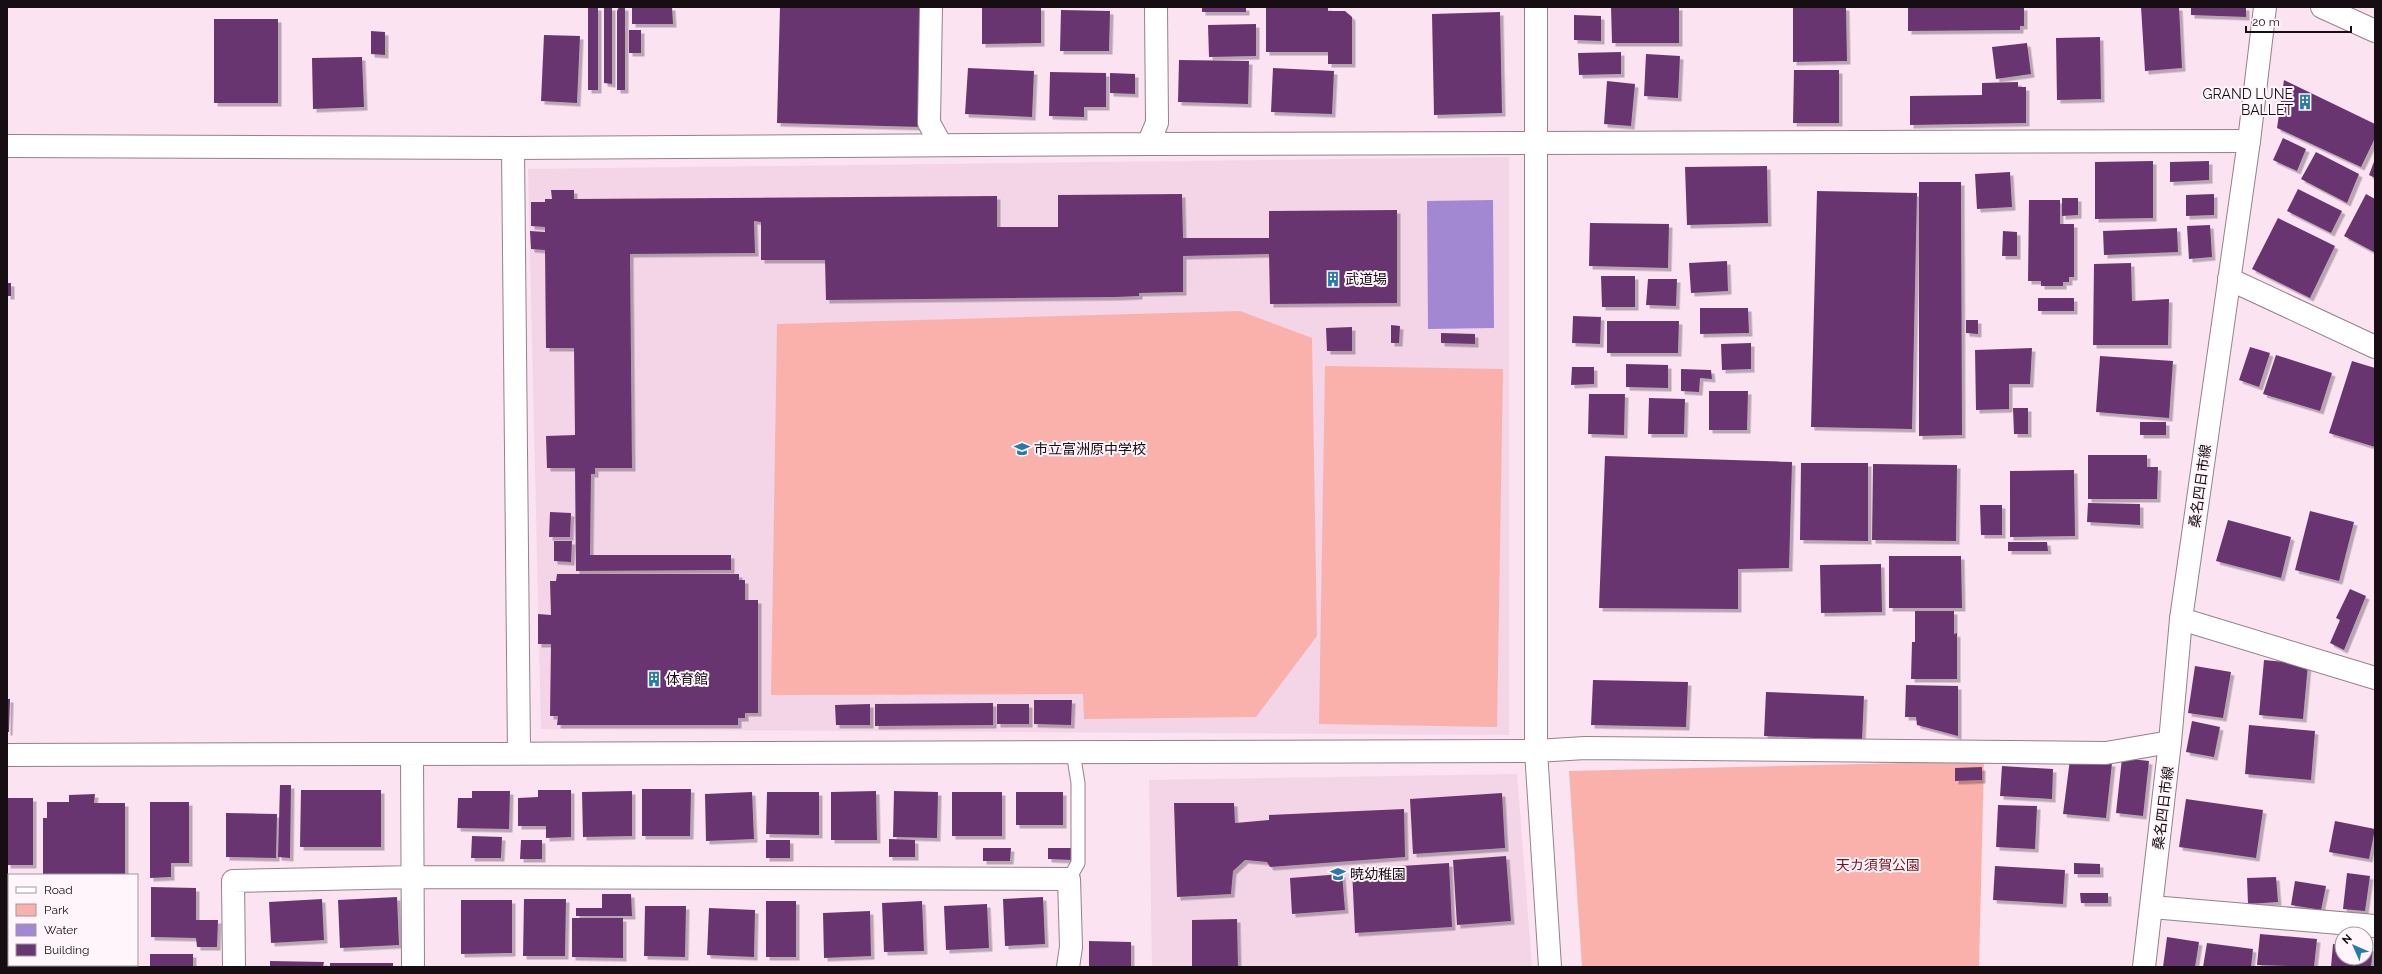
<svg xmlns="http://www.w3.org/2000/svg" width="2382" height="974" font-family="Raleway,'Noto Sans JP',sans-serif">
  <defs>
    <filter id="shadow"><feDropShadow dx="3.5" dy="3.5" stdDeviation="0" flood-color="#0004"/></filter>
  </defs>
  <rect width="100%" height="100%" fill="#fbe3f1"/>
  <path fill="#f3d5e7" d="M1509 157V735L541 729 528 169Z
    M1517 774 1532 967H1152L1149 780Z"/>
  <path fill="#fab1ac" d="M1240 311 1312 338 1317 636 1256 717 1084 719 1083 694 771 695 777 324Z
    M1325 366 1503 369 1497 727 1319 724Z
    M1984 761 1979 967H1582L1569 771Z"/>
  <path fill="#a287d2" d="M1493 200 1494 328 1428 329 1427 201Z"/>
  <path fill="#683671" filter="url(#shadow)" d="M588 7H598V90H588Z
    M604 7H612V84L604 83Z
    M619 7H625V90H617V11Z
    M632 7H672L673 24H632Z
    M780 7H924L920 127 777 123Z
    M982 7H1041V43L982 44Z
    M1202 7H1246V12H1202Z
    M1266 7H1328V11H1345L1352 17V64H1328V52H1266Z
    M1611 7H1679V43H1612Z
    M1793 7H1846L1847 61 1793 62Z
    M1908 7H2024V26H2020V30L1908 31Z
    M2141 7H2179L2182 68 2145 71Z
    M2191 7H2246V17L2191 15Z
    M1061 10 1110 11 1109 51H1060Z
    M1500 12 1502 113 1434 115 1432 14Z
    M1574 15 1601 16V41L1574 40Z
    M214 19H278V103H214Z
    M1256 24V56L1209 57 1208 25Z
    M629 30H641V53H629Z
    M371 31 385 32V55L371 54Z
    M544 35 580 36 577 103 541 101Z
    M2100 37 2101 99 2057 100 2056 38Z
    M2027 43 2031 74 1996 79 1992 47Z
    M1621 52V74L1579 75 1578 53Z
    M1646 54 1680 56 1678 98 1644 96Z
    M362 57 364 107 313 109 312 58Z
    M1179 60 1249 61 1248 104 1178 102Z
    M968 68 1034 71 1032 117 965 114Z
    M1273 68 1334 71 1332 114 1271 112Z
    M1794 70H1839V123H1793Z
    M1050 72 1106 73V107H1084V117L1049 116Z
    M1110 73 1135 74V94L1110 93Z
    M2284 80 2375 124V138L2361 167 2277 128Z
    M1607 81 1635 84 1631 126 1604 124Z
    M2018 82V87H2026V123L1910 125V96L1982 95V83Z
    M2283 138 2306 149 2297 171 2273 160Z
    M2316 152 2359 174 2347 203 2301 179Z
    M2375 159V178L2369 175Z
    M2153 161V218L2095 219V162Z
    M2209 161V180L2170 182V162Z
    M1767 166 1768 223 1687 225 1685 167Z
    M2010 172 2012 207 1977 209 1975 174Z
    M1919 182H1961L1962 435 1919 436Z
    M2298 189 2342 211 2331 233 2287 211Z
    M551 190H574V199L997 196V227H1058V195L1182 194 1183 238H1269V211L1397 210V303L1270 304 1269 254 1183 256V292L1139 293V296L1116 297 826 300 825 260H761V222L754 221 755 253 630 254 632 468H595V474H591L590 555H731V570L576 571 575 468H547L546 436 575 435 574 348H546L545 250 531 249 530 231 545 232V227L531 226V202H545V199H552Z
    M1817 191 1917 193 1912 429 1811 427Z
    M2214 194V215L2186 216V195Z
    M2366 194 2375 199 2374 252 2344 236Z
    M2062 198H2078V215L2062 216Z
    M2029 200H2060V224H2074V277H2069V282H2063V286H2041V281H2028Z
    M2278 218 2335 246 2310 298 2252 269Z
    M1590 223 1669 224 1668 268 1589 266Z
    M2210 225 2212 257 2189 259 2187 226Z
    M2177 228 2178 252 2104 255 2103 231Z
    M2003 231 2017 232V256H2002Z
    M1727 261 1728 291 1691 293 1689 263Z
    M2131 263 2132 301 2169 299 2168 345H2093L2094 264Z
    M1601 276H1635V307H1602Z
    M1648 279H1677L1676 306 1646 305Z
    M7 283H11V296H7Z
    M2038 298H2074V311H2038Z
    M1700 308H1748L1749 333 1700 334Z
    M1573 316 1601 317 1600 344 1572 343Z
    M1966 320H1978V334L1966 333Z
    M1607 321H1679L1678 353H1607Z
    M1391 325 1400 326 1399 343H1391Z
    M1352 327V351H1327L1326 328Z
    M1441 333 1475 334V344L1441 343Z
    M1751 343V369L1722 370 1721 344Z
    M2250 347 2270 353 2259 387 2239 380Z
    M2032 348 2030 384H2009V409L1976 410 1975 350Z
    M2276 355 2332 373 2320 411 2263 394Z
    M2100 356 2173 361 2169 418 2096 412Z
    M2352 361 2375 368V447L2329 433Z
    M1626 364 1668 365V388L1626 387Z
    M1572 367H1594V384L1571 385Z
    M1681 369 1711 370 1712 379 1700 378 1699 392 1681 391Z
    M1709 391H1748L1747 430H1709Z
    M1589 394H1625L1624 435 1588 434Z
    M1649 398 1685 399 1684 434H1648Z
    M2013 408H2028V434H2014Z
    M2140 422H2166V435H2140Z
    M2088 455H2147V467H2158L2157 499H2088Z
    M1605 456 1792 462 1789 568 1738 569V609L1599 608Z
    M1801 463H1868V541L1800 540Z
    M1873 464 1957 465 1956 541 1872 540Z
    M2074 470 2075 536 2010 537V471Z
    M2088 503 2140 504V525L2087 522Z
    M1980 505H2002V535H1981Z
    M2310 511 2354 522 2339 581 2295 570Z
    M550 512 571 513 570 537H549Z
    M2228 520 2291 537 2281 578 2216 561Z
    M554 541H572L571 562 554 561Z
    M2008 542H2047L2048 551H2008Z
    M1889 556H1961L1962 608H1889Z
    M1881 564 1882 612 1821 613 1820 565Z
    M557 574H739V580H745V600H758V713H745V718H738V725H557L558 716H550L551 644H538V614L551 615 550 581H556Z
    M2350 589 2366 596 2344 650 2330 643 2340 620 2336 618Z
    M1915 611H1954V634L1957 633V679H1911L1912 642H1915Z
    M2264 660 2308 664 2303 719 2259 715Z
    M2195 666 2231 672 2223 718 2188 713Z
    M1593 680 1688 682 1686 727 1591 725Z
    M1906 685 1958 686V736L1917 725 1916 717H1905Z
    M1766 692 1864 696 1862 740 1764 736Z
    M7 699H10L9 732H7Z
    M1034 700H1072L1071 725 1034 724Z
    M993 703V725L875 726V704Z
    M870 704V725H836L835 705Z
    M997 704H1029V724H997Z
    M2192 721 2220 727 2214 757 2186 752Z
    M2249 725 2315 731 2311 780 2245 774Z
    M2122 758 2149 761 2143 816 2116 813Z
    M2070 759 2112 763 2106 818 2063 814Z
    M2002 766 2053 769 2052 799 2000 796Z
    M1982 767V780L1955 781V768Z
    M280 785H291L290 858 278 857Z
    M642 789H691L690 836H642Z
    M301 790H381V847H300Z
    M538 790H571V837L546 838V826H518V798L538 797Z
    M472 791H510L509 829 457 828 458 798H472Z
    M632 791V836L583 837 582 792Z
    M876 791 877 840H831V792Z
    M894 791 938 792 937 838 893 837Z
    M752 792 754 839 706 841 705 794Z
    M767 792H819V835L766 834Z
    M952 792H1002V836H952Z
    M1016 792H1063V825H1016Z
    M1502 793 1505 848 1413 854 1410 799Z
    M95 794 94 803H125V875H43V818H47V802H69V795Z
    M7 798H33V865H7Z
    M2186 799 2263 810 2256 858 2179 847Z
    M150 802H189V863H171V877L150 878Z
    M1174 803H1234L1235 823 1269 820V815L1404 809 1405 857 1270 867 1267 862 1245 860 1233 871 1231 894 1177 897Z
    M1998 805 2037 806 2035 849 1996 847Z
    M226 813 277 814 276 858 226 857Z
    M2335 821 2375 829 2369 859 2329 852Z
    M472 836 502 837 501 858H471Z
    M889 839 915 840V857H889Z
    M521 840H542V859H520Z
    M766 840H790V858H766Z
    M983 848H1011L1010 861H983Z
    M1048 848H1072V860L1048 859Z
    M1506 856 1511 921 1457 925 1453 860Z
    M1449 863 1452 927 1355 933 1352 869Z
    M2074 863 2100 864V874H2074Z
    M1995 866 2065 870 2063 904 1993 900Z
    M2347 873 2370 876 2365 911 2343 909Z
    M1342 874 1345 910 1292 914 1290 878Z
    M2276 877 2278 902 2248 904 2247 878Z
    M2295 881 2326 886 2321 910 2291 905Z
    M151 887 196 888V920H218L217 947H197L196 938 151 937Z
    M2080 893H2108V903H2081Z
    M602 894H631L632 916H576V908H602Z
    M397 897 399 945 340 948 338 900Z
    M1043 897 1045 944 1005 946 1003 899Z
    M322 899 324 940 271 943 269 902Z
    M524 899H566L565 956H523Z
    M461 900H512V953L461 954Z
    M766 901H796V957H766Z
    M922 901 924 951 884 952 882 903Z
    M987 904 989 948 946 950 944 906Z
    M645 906H686L685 957 644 956Z
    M709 908 755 910 754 957 707 955Z
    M870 911 871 956 824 958 823 913Z
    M572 918H623V958L572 957Z
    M1237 919 1238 967H1192V920Z
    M2260 934 2317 939 2314 967 2257 965Z
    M2167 937 2199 942 2195 967H2163Z
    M1089 941 1131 942V967H1089Z
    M2207 943 2253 949 2251 967H2203Z
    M2333 944 2342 945V958H2366V947L2373 948 2371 967H2331Z
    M150 954H193V967H150Z
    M270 961 324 962 323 967H270Z
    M330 963H393V967H330Z
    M46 965H126V967H46Z"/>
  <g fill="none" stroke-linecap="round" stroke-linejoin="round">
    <defs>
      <path id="service" d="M1069 879 1078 863V783L1073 752"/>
      <path id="minor" d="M931 7 929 123 941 145
        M2322 7 2375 31
        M1148 144 1157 123 1156 7
        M7 146 513 148 1148 144 2249 141
        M513 148 519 753
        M2229 279 2375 347
        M2181 619 2375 678
        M7 755 1536 751 1585 748 2106 753 2170 742
        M412 755 413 967
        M2152 907 2375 926
        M234 967 233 881 413 877 1069 879 1071 947 1068 967"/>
      <path id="tertiary" d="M1536 7V751L1550 967"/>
      <path id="secondary" d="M2144 967 2170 742 2181 619 2249 141 2265 7"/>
    </defs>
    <use href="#service" stroke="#96808d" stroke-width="15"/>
    <use href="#minor" stroke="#96808d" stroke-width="24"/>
    <use href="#tertiary" stroke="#96808d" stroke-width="24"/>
    <use href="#secondary" stroke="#96808d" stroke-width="24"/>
    <use href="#service" stroke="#fff" stroke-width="13"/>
    <use href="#minor" stroke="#fff" stroke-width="22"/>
    <use href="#tertiary" stroke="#fff" stroke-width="22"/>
    <use href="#secondary" stroke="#fff" stroke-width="22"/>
  </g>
  <defs>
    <symbol id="building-bare" viewBox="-9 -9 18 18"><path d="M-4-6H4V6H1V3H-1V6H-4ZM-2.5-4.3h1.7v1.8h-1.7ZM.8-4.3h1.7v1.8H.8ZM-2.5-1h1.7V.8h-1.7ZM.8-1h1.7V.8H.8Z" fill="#257cac" stroke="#fff5fb" stroke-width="2.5" paint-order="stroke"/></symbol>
    <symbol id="school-bare" viewBox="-9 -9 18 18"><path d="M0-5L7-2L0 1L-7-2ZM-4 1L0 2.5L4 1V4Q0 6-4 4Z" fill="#257cac" stroke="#fff5fb" stroke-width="2.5" paint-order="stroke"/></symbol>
  </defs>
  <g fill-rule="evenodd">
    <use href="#building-bare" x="2294" y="91" width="22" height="22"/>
    <use href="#building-bare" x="1322" y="268" width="22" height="22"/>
    <use href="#school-bare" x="1011" y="438" width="22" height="22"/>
    <use href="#building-bare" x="643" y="668" width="22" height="22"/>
    <use href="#school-bare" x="1327" y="863" width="22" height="22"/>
  </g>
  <g text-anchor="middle" stroke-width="4" stroke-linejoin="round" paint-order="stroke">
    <g font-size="14" fill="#160e13" stroke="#fff5fb" text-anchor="start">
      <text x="2293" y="99" text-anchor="end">GRAND LUNE<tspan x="2293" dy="16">BALLET</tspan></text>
      <text x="1345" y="284">武道場</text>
      <text x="1034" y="454">市立富洲原中学校</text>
      <text x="666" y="684">体育館</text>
      <text x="1350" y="879">暁幼稚園</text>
    </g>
    <g font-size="14" fill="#160e13" stroke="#fff5fb">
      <text transform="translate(2200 486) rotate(-82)" y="5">桑名四日市線</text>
      <text transform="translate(2163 808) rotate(-83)" y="5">桑名四日市線</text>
    </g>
    <g font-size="14" fill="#7d121a" stroke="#fff5fb">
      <text x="1878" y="870">天カ須賀公園</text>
    </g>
  </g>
  <rect width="2382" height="974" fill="none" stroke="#160e13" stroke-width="16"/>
  <rect x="8" y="874" width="130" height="92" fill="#fff5fb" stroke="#a2999e"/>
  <rect x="16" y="887" width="20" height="6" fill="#ffffff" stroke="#a2999e"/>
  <text x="44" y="894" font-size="12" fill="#160e13">Road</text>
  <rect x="16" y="904" width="20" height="12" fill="#fab1ac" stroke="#a2999e"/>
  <text x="44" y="914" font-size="12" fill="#160e13">Park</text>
  <rect x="16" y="924" width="20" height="12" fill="#a287d2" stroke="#a2999e"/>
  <text x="44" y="934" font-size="12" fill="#160e13">Water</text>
  <rect x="16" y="944" width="20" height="12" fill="#683671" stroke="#a2999e"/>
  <text x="44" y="954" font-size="12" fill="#160e13">Building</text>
  <g transform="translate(2354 946) rotate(315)"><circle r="19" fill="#fff5fb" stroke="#a2999e"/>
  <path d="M0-3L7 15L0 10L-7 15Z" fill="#257cac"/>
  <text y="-6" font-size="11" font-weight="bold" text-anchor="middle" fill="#160e13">N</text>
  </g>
  <path d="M2246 26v6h105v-6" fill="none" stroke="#160e13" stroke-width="2"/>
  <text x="2252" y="26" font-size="12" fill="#160e13" stroke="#fff5fb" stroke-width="3" paint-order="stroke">20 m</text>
</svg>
